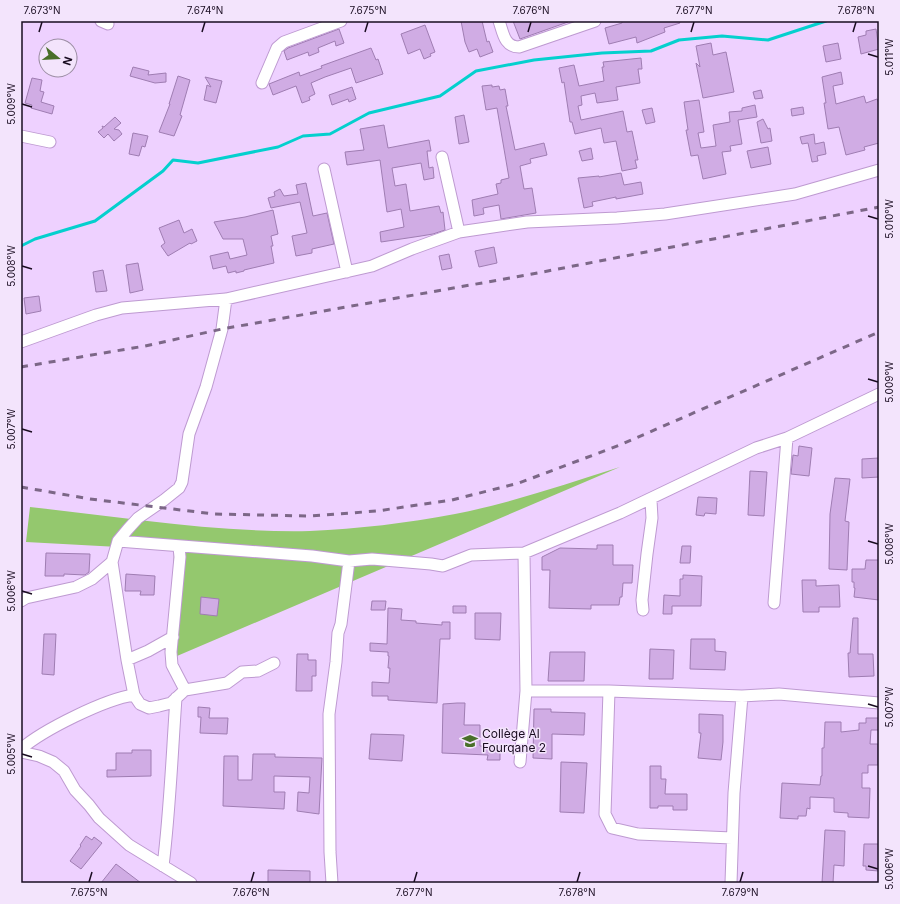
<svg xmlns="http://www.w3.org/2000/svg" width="900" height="904" font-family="Inter,sans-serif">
  <rect width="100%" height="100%" fill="#eed1ff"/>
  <path fill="#94c86e" d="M620 467 170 659 174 550 26 542 30 507C123 517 217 533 310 531 358 529 407 523 455 514 511 503 566 484 620 467Z"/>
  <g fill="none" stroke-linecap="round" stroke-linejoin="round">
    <path stroke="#04d0ce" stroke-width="3" d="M21 246 35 239 95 221 163 171 173 160 198 163 278 147 303 136 330 134 369 113 440 96 476 71 534 60 602 53 651 51 679 40 722 36 768 40 826 21"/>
  </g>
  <path fill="#d0ace4" stroke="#9f7db2" d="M461 21H482L487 42 489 41 493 52 480 57 477 49 469 52 465 42Z
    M513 21H568V22L520 39Z
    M622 21H679L680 23 664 28 665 32 637 43 636 37 609 44 605 28 622 23Z
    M425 25 435 52 430 54 431 56 424 59 420 49 408 54 401 34Z
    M339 29 344 43 336 46 335 41 318 48 319 52 309 56 308 52 287 60 284 51 288 48Z
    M876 29 879 49 861 54 858 37 866 35V31Z
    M711 43 713 55 726 52 734 92 703 98 696 63 700 67 696 46Z
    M838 43 841 59 826 62 823 46Z
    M371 48 376 60 378 59 383 74 356 83 351 68 325 77 311 83 315 94 309 97 310 100 302 103 296 86 273 95 269 84 299 72 300 76 322 68 321 66Z
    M641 58 642 69H638L640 83 616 87 618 100 597 103 595 93 581 96 582 105 578 106 581 120 623 111 627 132 632 131 638 160H635L637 168 622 171 616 141 604 143 601 128 575 134 572 122H570L564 82 562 83 559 68 574 65 579 86 604 81 602 67H604L603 62Z
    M133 67 149 71 148 75 166 73V82L155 83 130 76Z
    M841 72 843 84 833 86 836 104 864 96 866 103 877 99 879 103V143L864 147 865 150 846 155 839 127 828 129 824 103H826L822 77Z
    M178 76 190 80 180 115 182 116 174 136 159 132 170 104H169Z
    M205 77 222 81 216 103 204 100 207 85 211 87Z
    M32 78 42 80 40 91 44 92 41 102 54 106 52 114 31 108 32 105 25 103Z
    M492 85V87L499 86 500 90 505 89 508 106H506L515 150 544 143 547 155 530 159 531 163 520 166 524 189 532 188 536 213 501 219 499 205 483 208 484 214 474 216 472 200 498 194 496 184 501 183V180L509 178 497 108 486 110 482 86Z
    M352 87 356 99 349 102 348 99 332 105 329 95Z
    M761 90 763 98 755 99 753 92Z
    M699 100 704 132 698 133 701 148 716 146 713 125 730 122 729 112 742 111V108L755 105 757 117 738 120 742 144 730 146 731 151 722 152 726 174 703 179 698 155 691 156 686 130H688L684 102Z
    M803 107 804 114 792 116 791 109Z
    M652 108 655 122 646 124 642 110Z
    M464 115 469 142 459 144 455 117Z
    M115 117 121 123 114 129 119 130 122 134 114 141 108 134 104 138 98 132 103 128 102 126 104 127Z
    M763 119 768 129 770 128 772 141 761 143 757 122Z
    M384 125 388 148 429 140 431 151H427L429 168 433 167 434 178 424 180 421 163 392 168 395 186 406 184 410 211 439 206 441 213 443 212 445 230 433 234 421 236 381 242 380 232 404 227 401 209 387 212 380 160 347 165 345 152 364 150 360 129Z
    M133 133 148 136 145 147 142 146 139 156 129 154Z
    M814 134 815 144 824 142 826 154 817 156 818 161 812 162 808 143 802 144 800 137Z
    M768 147 771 164 751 168 747 151Z
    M591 148 593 159 582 161 579 151Z
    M621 173 624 185 641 182 643 194 616 199V197L592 202 593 206 584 208 578 178 599 176V177Z
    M306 183 313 216 327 213 334 244 312 249V253L296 256 292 236 307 233 300 202 271 208 268 198 275 196 274 192 280 189 284 196 298 194 296 185Z
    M273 210 278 234 271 236 273 246H271L274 263 244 270V271L236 273V271L228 273 226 266 213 269 210 256 228 252 230 259 247 255 243 239H223L214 222 245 217Z
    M179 220 184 233 192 229 197 241 191 244 190 243 168 256 161 246 165 243 159 228Z
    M494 247 497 263 479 267 475 251Z
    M449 254 452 268 442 270 439 256Z
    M138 263 143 290 130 293 126 265Z
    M103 270 107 291 96 292 93 272Z
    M39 296 41 311 26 314 24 298Z
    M799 446 812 448 809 476 791 474 793 455 798 456Z
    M879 458V477L862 478V459Z
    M750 471 767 472 764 516 748 515Z
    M835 478 850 479 845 521 849 522 847 570 829 569 830 514Z
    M698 497 717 498 716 514 705 513 704 516 696 515Z
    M597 545H613V565H633L632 583H623L622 597H620L619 605H591V609L549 608 550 570H542V557L560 548 597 549Z
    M682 546H691L690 563H680Z
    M46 553 90 554 89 572 85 575 64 574V576H45Z
    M866 560H879V600L854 597 855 588H854V582H852V569H865Z
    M126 574 155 576 154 595H140L141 591H125Z
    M683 575 702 576 701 606H672V614H663L664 595 680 596V579H683Z
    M802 580H816V586L839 585 840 607H819V612H803Z
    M201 597 219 599 217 616 200 614Z
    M372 601H386L385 610H371Z
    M453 606H466V613H453Z
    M388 608 402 609 401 620 416 621V623L442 625V622H450V639H440L437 703 388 700V696H372V682L389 683 390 668H388L389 656H388V652L370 651V643L387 644Z
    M475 613H501L500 640 475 639Z
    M853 618H858V654H873L874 676 849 677 848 653H850Z
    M44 634H56L54 675 42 674Z
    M691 639H715V651L726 652 725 670 690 669Z
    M650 649 674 650 673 679H649Z
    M550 652H585L584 681H548Z
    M297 654H308V660H316V676H312V691H296Z
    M457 703H465L464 725H480V746L500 747V760H487L488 755 442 753 443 704Z
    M198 707 210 708 209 718H228L227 734 200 733 201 717H198Z
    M534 709H551V712L585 713 584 735 552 734V759L533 758Z
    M699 714 723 715V742L721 760 698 758 701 733H699Z
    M866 718H879V730H871L870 744H878V765H868V773H862V788H870L869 818 848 817V813L834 812V798L810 797V809L807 808 806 816H798V819L780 818 782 783 820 785 821 776H822V748H824L825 722H841V732L859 730V723H866Z
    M371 734 404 735 402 761 369 759Z
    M132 750H151V776L107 777V770H116V753H132Z
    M253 754H275V757L322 758 319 814 297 811 298 792 309 793 310 777 274 776V792H285L284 809 223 806 224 756H238V780H252Z
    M561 762 587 763 584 813 560 812Z
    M650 766H661V779H666L665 794H687V810H673V806H658V808H650Z
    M825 830 845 831 844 866 834 865 833 883H822Z
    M86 836 92 840 94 837 102 843 81 869 70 861 81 846 80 845Z
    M864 844H879V871L866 870V866H863Z
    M116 864 141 883H101Z
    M268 870 310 871V883H268Z"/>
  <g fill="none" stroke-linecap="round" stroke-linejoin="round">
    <defs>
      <path id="minor" d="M101 21 108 24
        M499 21C503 32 504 47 519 47L595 21
        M262 83 277 48 284 42 341 21
        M21 136 50 142
        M442 157 459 232
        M324 169 347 272
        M226 299 222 329 206 387 189 434 182 482 179 488 164 500 138 518 128 529 118 541 112 562 127 660 134 695 140 704 149 708 159 706 171 703 185 690 227 683 242 672 258 671 274 663
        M21 342 96 315 122 308 226 299 372 266 412 249 459 232 527 222 617 218 665 214 795 194 879 170
        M118 541 312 556 349 561
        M179 547 180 557 171 652 172 665 185 690
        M21 601 26 598 76 587 92 579 112 562
        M774 603 787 438
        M643 610 642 600 647 554 652 518 651 500
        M127 660 148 651 173 637
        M526 691H609L742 696 779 694 879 703
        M609 691 605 814 612 828 638 834 732 838
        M21 749C43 730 105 699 134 695
        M21 752 39 756 53 762 64 771 75 790 89 805 99 818 129 845 191 883
        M520 762 526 691 524 553
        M163 866C170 810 172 754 176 698
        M332 883 330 852 329 714 336 662 338 633 341 624 349 561 372 559 431 564 443 566 471 555 524 553 620 513 756 448 787 438 879 394
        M731 883 734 793 742 696"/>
    </defs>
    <use href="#minor" stroke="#be9ad1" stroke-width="13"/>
    <use href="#minor" stroke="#fff" stroke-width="11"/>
    <path stroke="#7c6787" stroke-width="3" stroke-dasharray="7 7" stroke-linecap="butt" d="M21 367 145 346 222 329 527 275 879 207
      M21 487 90 499 214 514 310 516 377 511 452 500 519 483 620 445 879 332"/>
  </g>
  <path fill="none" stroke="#190c20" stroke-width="1.5" d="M39 32 42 22M202 32 205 22M365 32 368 22M528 32 531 22M691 32 694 22M853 32 856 22M868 54 878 57M22 104 32 107M868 216 878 219M22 266 32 269M868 379 878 382M22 429 32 432M868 541 878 544M22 591 32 594M868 704 878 707M22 754 32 757M868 866 878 869M89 882 92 872M251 882 254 872M414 882 417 872M577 882 580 872M740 882 743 872"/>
  <defs>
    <symbol id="school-bare" viewBox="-9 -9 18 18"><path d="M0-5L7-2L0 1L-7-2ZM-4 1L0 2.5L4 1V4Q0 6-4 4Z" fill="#496f29" stroke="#f3e4fc" stroke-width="2.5" paint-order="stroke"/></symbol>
  </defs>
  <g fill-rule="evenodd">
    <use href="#school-bare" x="459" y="730" width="22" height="22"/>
  </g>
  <g text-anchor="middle" stroke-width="3" stroke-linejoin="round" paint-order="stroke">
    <g font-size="12" fill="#190c20" stroke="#f3e4fc" text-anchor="start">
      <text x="482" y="738">Collège Al<tspan x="482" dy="14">Fourqane 2</tspan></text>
    </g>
  </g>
  <rect width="900" height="904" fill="none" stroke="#f3e4fc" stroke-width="44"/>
  <g transform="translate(58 58) rotate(108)"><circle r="19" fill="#f3e4fc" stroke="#9c8ea4"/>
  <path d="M0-3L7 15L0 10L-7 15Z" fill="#496f29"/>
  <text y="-6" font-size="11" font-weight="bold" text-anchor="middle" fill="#190c20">N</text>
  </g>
  <rect x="22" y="22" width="856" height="860" fill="none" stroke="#190c20" stroke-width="1.5"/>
  <g font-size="10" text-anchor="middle" fill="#190c20">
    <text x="42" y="14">7.673°N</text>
    <text x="205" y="14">7.674°N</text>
    <text x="368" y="14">7.675°N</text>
    <text x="531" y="14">7.676°N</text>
    <text x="694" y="14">7.677°N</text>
    <text x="856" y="14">7.678°N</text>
    <text transform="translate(889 57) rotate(-90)" y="4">5.011°W</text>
    <text transform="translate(11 104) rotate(-90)" y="4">5.009°W</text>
    <text transform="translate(889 219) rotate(-90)" y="4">5.010°W</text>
    <text transform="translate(11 266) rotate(-90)" y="4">5.008°W</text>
    <text transform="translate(889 382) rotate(-90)" y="4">5.009°W</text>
    <text transform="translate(11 429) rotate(-90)" y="4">5.007°W</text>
    <text transform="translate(889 544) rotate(-90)" y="4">5.008°W</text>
    <text transform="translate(11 591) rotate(-90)" y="4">5.006°W</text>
    <text transform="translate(889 707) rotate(-90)" y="4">5.007°W</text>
    <text transform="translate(11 754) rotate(-90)" y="4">5.005°W</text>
    <text transform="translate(889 869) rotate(-90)" y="4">5.006°W</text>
    <text x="89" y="896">7.675°N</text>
    <text x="251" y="896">7.676°N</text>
    <text x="414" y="896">7.677°N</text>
    <text x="577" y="896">7.678°N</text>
    <text x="740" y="896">7.679°N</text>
  </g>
</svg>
